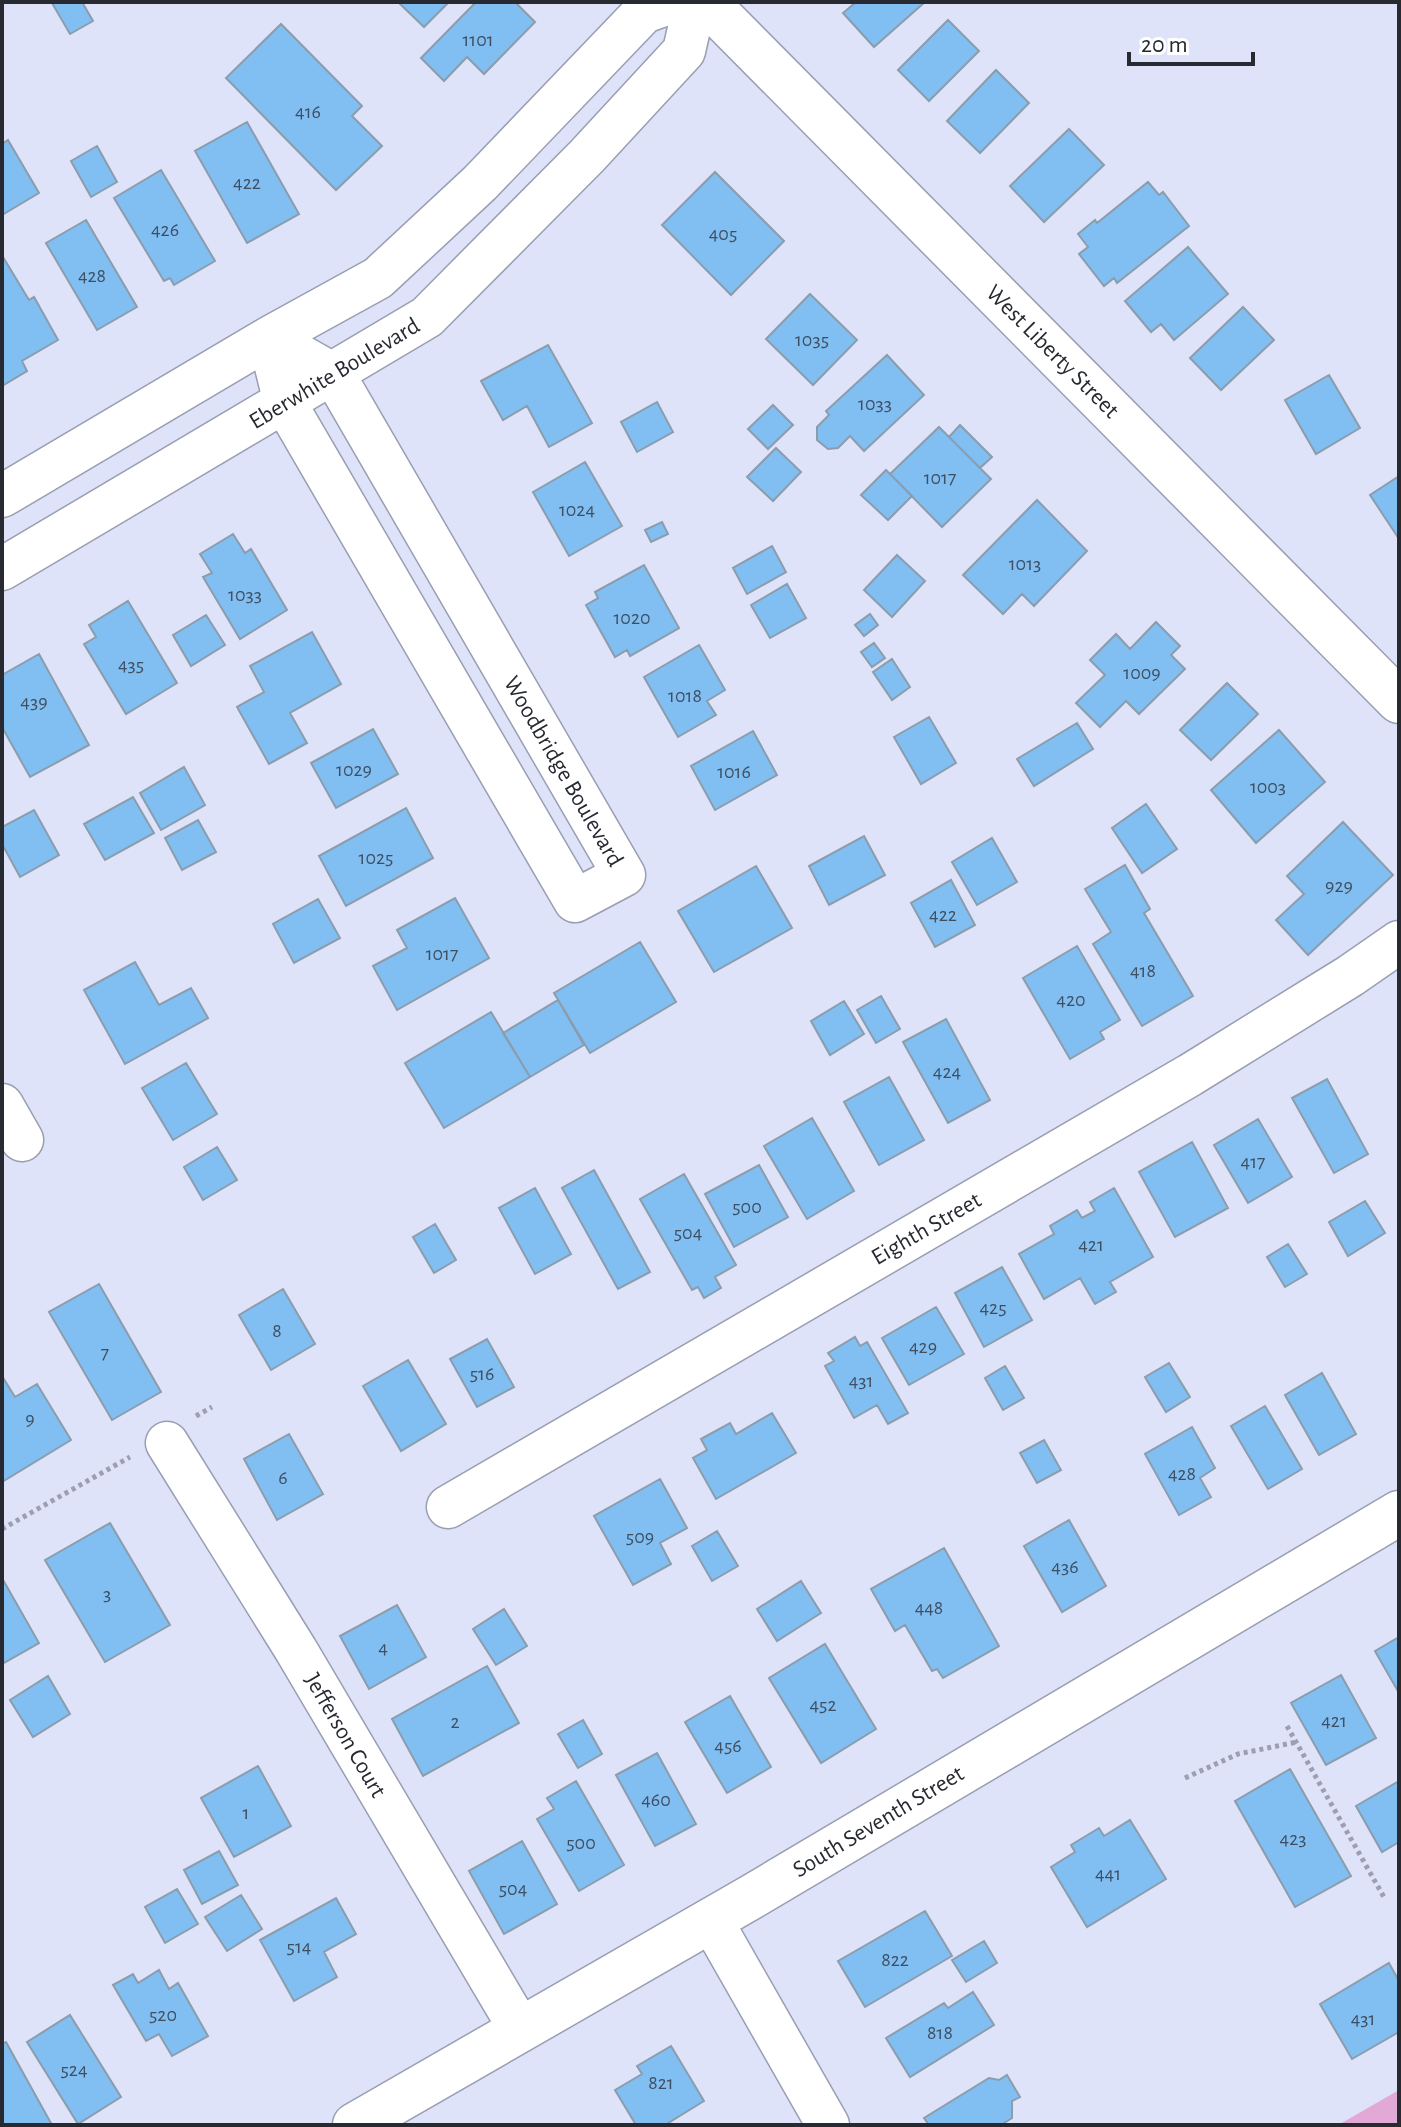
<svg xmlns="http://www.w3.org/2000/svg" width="1401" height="2127" font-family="'Alegreya Sans',sans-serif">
  <rect width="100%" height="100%" fill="#dee3f9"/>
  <path fill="#e2a8d6" d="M1399 2090V2125H1341L1340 2124Z"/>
  <path fill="#81bef2" stroke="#8b9dac" stroke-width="2" d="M82 2 93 21 70 34 52 3Z
    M398 2H449L424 27Z
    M476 2H515L535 22 484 74 467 57 444 81 421 58Z
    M856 2H925L874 47 843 13Z
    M948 20 979 51 929 101 898 70Z
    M281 24 362 106 352 116 382 146 336 190 226 78Z
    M996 70 1029 103 980 153 947 121Z
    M247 122 299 214 247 243 195 151Z
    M1069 129 1104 165 1044 222 1010 186Z
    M8 140 39 193 2 215V144Z
    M97 146 117 182 91 197 71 161Z
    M161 170 215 261 174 285 170 278 164 281 114 198Z
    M715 172 784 241 731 295 662 225Z
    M1148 182 1159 195 1163 192 1189 226 1117 283 1114 278 1104 286 1079 254 1088 247 1078 234 1095 220 1097 223Z
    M86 220 137 307 97 330 46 243Z
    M1188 247 1228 294 1174 340 1161 324 1151 332 1125 301Z
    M3 257 29 300 34 297 58 340 22 361 27 371 2 386Z
    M810 294 857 340 813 385 766 339Z
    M1243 307 1274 340 1221 390 1190 358Z
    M548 345 592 423 549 447 527 406 503 420 481 381Z
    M887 355 924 395 864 451 850 436 838 448 828 449 817 440V427L829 415 826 411Z
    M1329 375 1360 428 1316 454 1285 400Z
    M657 402 673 432 637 452 621 422Z
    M773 405 793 425 768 449 748 429Z
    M960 425 992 457 980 468 949 437Z
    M939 427 991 479 942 527 890 474Z
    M776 448 801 472 773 501 747 477Z
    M585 462 622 526 569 556 533 492Z
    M886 470 912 496 888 520 861 495Z
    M1399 476V539L1370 495Z
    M1037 500 1087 551 1034 606 1022 594 1003 614 963 575Z
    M662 522 668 534 651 542 645 530Z
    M233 534 245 553 251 549 287 610 240 639 203 577 212 573 200 554Z
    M772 546 786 572 747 594 733 568Z
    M897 555 925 581 892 617 864 590Z
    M644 565 679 628 630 656 627 650 615 657 586 605 598 598 595 592Z
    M787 584 806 618 770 638 751 605Z
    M128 601 177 683 126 714 84 644 96 637 89 625Z
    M870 614 878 625 864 636 855 625Z
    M206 615 225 645 191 666 173 635Z
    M1156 622 1180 646 1171 655 1185 669 1139 714 1126 701 1100 727 1076 703 1105 675 1090 660 1116 634 1130 649Z
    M312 632 341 684 290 713 307 743 269 764 237 707 264 692 250 666Z
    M874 643 885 658 872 667 861 652Z
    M699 645 725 690 707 701 716 715 678 737 644 677Z
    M39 654 89 745 30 777 2 727V675Z
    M892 659 910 687 892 700 873 672Z
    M1227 683 1258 714 1211 760 1180 730Z
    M929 717 956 763 921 784 894 737Z
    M1077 723 1093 749 1034 786 1017 759Z
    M373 729 398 774 336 808 311 763Z
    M1279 730 1325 782 1256 843 1211 790Z
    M753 731 777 775 715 810 691 766Z
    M184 767 205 805 161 830 140 793Z
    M133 797 154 833 105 860 84 824Z
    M1146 804 1177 849 1142 873 1112 828Z
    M406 808 433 858 346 906 319 856Z
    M34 810 59 855 20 877 2 844V827Z
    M198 820 216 852 182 870 165 838Z
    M1343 822 1393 875 1308 955 1276 920 1304 894 1287 876Z
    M864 836 885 875 829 905 809 866Z
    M992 838 1017 882 977 905 952 862Z
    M1125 865 1150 909 1144 913 1193 996 1142 1026 1093 944 1111 932 1085 889Z
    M756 866 792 928 714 972 678 911Z
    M951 880 975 925 935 947 911 903Z
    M455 898 489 958 397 1010 373 966 407 948 397 930Z
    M318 899 340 938 294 963 273 924Z
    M640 942 676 1002 590 1053 554 993Z
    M1077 946 1120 1020 1100 1032 1104 1039 1070 1059 1023 978Z
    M135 962 159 1005 191 988 208 1018 125 1064 84 990Z
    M881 996 900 1029 876 1043 857 1010Z
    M558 1000 584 1045 530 1077 503 1033Z
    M844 1001 864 1034 830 1055 811 1021Z
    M491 1012 530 1077 444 1128 405 1063Z
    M946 1019 990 1100 948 1123 903 1042Z
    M186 1063 217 1114 173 1140 142 1088Z
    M889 1077 924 1140 879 1165 844 1102Z
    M1327 1079 1368 1154 1334 1173 1292 1098Z
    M812 1118 854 1191 807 1219 764 1146Z
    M1258 1119 1292 1177 1248 1203 1214 1145Z
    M1192 1142 1228 1208 1175 1237 1139 1172Z
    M217 1147 237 1180 203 1200 184 1167Z
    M759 1165 788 1217 734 1247 705 1194Z
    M594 1170 650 1272 618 1289 562 1188Z
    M684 1174 736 1265 715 1277 721 1288 704 1298 698 1287 692 1290 640 1199Z
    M535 1188 571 1254 535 1274 499 1208Z
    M1114 1188 1153 1257 1110 1282 1116 1292 1095 1304 1080 1278 1044 1299 1019 1254 1054 1234 1050 1226 1077 1210 1082 1218 1095 1211 1090 1202Z
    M1365 1201 1385 1233 1348 1256 1329 1222Z
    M435 1224 456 1260 434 1273 413 1237Z
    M1288 1244 1307 1274 1285 1287 1267 1257Z
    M1002 1267 1032 1320 984 1347 955 1293Z
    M99 1284 161 1392 112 1420 49 1312Z
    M283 1289 315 1344 271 1370 239 1315Z
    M936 1307 964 1354 909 1385 882 1338Z
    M855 1337 860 1346 867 1342 908 1413 888 1424 877 1405 854 1418 825 1366 834 1361 828 1353Z
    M487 1339 514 1387 477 1407 450 1359Z
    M408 1360 446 1424 401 1451 363 1386Z
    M1169 1363 1190 1397 1166 1412 1145 1377Z
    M1005 1366 1024 1398 1003 1410 985 1378Z
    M1322 1373 1356 1434 1319 1455 1285 1395Z
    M2 1376 15 1397 37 1384 71 1440 2 1482Z
    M1265 1406 1302 1469 1268 1489 1231 1426Z
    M772 1413 796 1453 716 1499 693 1458 707 1450 701 1439 730 1423 736 1434Z
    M1192 1427 1215 1468 1200 1478 1211 1497 1179 1515 1145 1454Z
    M289 1434 323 1494 277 1520 244 1459Z
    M1044 1440 1061 1470 1037 1483 1020 1453Z
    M660 1479 687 1528 660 1543 671 1564 633 1585 594 1516Z
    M1069 1520 1106 1586 1062 1612 1024 1546Z
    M110 1523 170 1625 105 1662 45 1560Z
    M717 1531 738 1566 712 1581 692 1546Z
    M944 1548 999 1646 943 1678 937 1669 932 1671 905 1625 895 1631 871 1589Z
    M2 1578 39 1643 2 1664Z
    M801 1581 821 1613 777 1641 757 1609Z
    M397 1605 426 1657 369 1689 340 1636Z
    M504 1609 527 1646 496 1665 473 1629Z
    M1399 1637V1693L1375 1651Z
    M825 1644 876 1729 821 1763 769 1678Z
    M487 1666 519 1723 423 1776 392 1719Z
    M1341 1675 1376 1738 1326 1765 1291 1703Z
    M48 1676 70 1714 33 1737 10 1700Z
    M730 1696 771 1767 727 1793 685 1722Z
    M583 1720 602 1754 578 1768 558 1734Z
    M657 1753 696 1824 655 1846 616 1775Z
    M258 1766 291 1826 234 1857 201 1798Z
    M1290 1769 1351 1876 1295 1907 1235 1801Z
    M576 1781 624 1865 579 1891 537 1819 554 1809 547 1798Z
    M1399 1781V1842L1382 1852 1356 1806Z
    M1130 1820 1166 1879 1087 1927 1051 1867 1075 1852 1071 1845 1099 1828 1104 1836Z
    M522 1841 557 1904 504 1934 469 1871Z
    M219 1851 238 1885 202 1904 184 1870Z
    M177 1889 198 1924 165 1943 145 1907Z
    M241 1895 262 1929 227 1951 205 1917Z
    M336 1898 356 1934 324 1952 337 1977 294 2001 260 1940Z
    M925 1911 952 1956 865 2007 838 1961Z
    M984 1941 997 1963 966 1982 952 1960Z
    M1389 1963 1399 1981V2032L1352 2059 1320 2004Z
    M159 1970 169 1989 178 1983 208 2036 172 2056 159 2034 146 2041 113 1985 133 1974 138 1983Z
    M973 1992 994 2025 910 2077 886 2038 944 2003 948 2008Z
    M70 2015 121 2097 78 2124 27 2042Z
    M6 2042 52 2125H2V2044Z
    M671 2046 704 2101 665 2125H636L615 2090 642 2074 637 2066Z
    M1007 2075 1020 2097 1012 2101V2118L1001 2125H929L924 2118 989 2078 999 2080Z"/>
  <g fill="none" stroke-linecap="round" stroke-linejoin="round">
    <defs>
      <path id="street" d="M269 338 334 375 624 875 575 901 285 403Z
        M2 496 269 338 378 278 480 183 644 12 672 2
        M2 569 427 317 587 156 684 51 695 2
        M2 1105 22 1140
        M167 1443 296 1650 520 2029
        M448 1507 1190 1075 1350 976 1399 942
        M711 1920 828 2125"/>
      <path id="secondary" d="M706 2 1399 701
        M355 2125 753 1896 1399 1513"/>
    </defs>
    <use href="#street" stroke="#999eb2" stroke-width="45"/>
    <use href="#secondary" stroke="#999eb2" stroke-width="47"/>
    <path stroke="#9b9fb0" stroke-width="5" stroke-dasharray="4 4" stroke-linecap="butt" d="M196 1416 212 1407
      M2 1529 130 1457
      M1287 1726 1385 1899
      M1185 1778 1238 1754 1297 1742"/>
    <use href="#street" stroke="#fff" stroke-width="42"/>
    <use href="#secondary" stroke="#fff" stroke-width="44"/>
  </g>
  <g text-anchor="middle" stroke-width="6" stroke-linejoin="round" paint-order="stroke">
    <g font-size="20" fill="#3e4f62">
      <text x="478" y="46">1101</text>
      <text x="308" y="118">416</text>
      <text x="247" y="189">422</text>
      <text x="165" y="236">426</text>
      <text x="723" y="240">405</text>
      <text x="92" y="282">428</text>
      <text x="812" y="346">1035</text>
      <text x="875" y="410">1033</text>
      <text x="940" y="484">1017</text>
      <text x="577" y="516">1024</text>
      <text x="1025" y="570">1013</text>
      <text x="245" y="601">1033</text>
      <text x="632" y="624">1020</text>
      <text x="131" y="671">435</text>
      <text x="1142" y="679">1009</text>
      <text x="685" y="702">1018</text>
      <text x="34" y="708">439</text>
      <text x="354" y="776">1029</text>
      <text x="734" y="778">1016</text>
      <text x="1268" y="793">1003</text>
      <text x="376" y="864">1025</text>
      <text x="1339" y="892">929</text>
      <text x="943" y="921">422</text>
      <text x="442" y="960">1017</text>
      <text x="1143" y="977">418</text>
      <text x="1071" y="1006">420</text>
      <text x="947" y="1078">424</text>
      <text x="1253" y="1168">417</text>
      <text x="747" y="1213">500</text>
      <text x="688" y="1239">504</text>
      <text x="1091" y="1251">421</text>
      <text x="993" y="1314">425</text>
      <text x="277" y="1337">8</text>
      <text x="923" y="1353">429</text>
      <text x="105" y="1359">7</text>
      <text x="482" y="1380">516</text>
      <text x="861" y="1387">431</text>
      <text x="30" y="1425">9</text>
      <text x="1182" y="1480">428</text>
      <text x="283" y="1484">6</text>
      <text x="640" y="1543">509</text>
      <text x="1065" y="1573">436</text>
      <text x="107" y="1600">3</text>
      <text x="929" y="1614">448</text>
      <text x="383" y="1654">4</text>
      <text x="823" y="1711">452</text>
      <text x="1334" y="1727">421</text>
      <text x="455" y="1728">2</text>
      <text x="728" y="1752">456</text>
      <text x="656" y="1806">460</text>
      <text x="246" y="1819">1</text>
      <text x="1293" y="1845">423</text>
      <text x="581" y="1849">500</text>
      <text x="1108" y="1880">441</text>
      <text x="513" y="1895">504</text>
      <text x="299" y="1953">514</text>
      <text x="895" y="1966">822</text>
      <text x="163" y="2021">520</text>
      <text x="1363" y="2025">431</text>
      <text x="940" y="2039">818</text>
      <text x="74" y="2076">524</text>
      <text x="661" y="2089">821</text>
    </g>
    <g font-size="24" fill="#282a32" stroke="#fff">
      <text transform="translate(1053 351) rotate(45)" y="8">West Liberty Street</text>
      <text transform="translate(334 373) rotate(-31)" y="8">Eberwhite Boulevard</text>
      <text transform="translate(564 771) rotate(60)" y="8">Woodbridge Boulevard</text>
      <text transform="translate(926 1228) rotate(-30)" y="8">Eighth Street</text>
      <text transform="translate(346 1735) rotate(60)" y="8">Jefferson Court</text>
      <text transform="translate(878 1821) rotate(-31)" y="8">South Seventh Street</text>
    </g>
  </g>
  <rect width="1401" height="2127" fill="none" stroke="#282a32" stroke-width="8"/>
  <path d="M1129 52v12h124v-12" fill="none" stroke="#282a32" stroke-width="4"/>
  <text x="1141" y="52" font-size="24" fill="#282a32" stroke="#ffffff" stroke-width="6" paint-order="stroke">20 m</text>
</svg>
